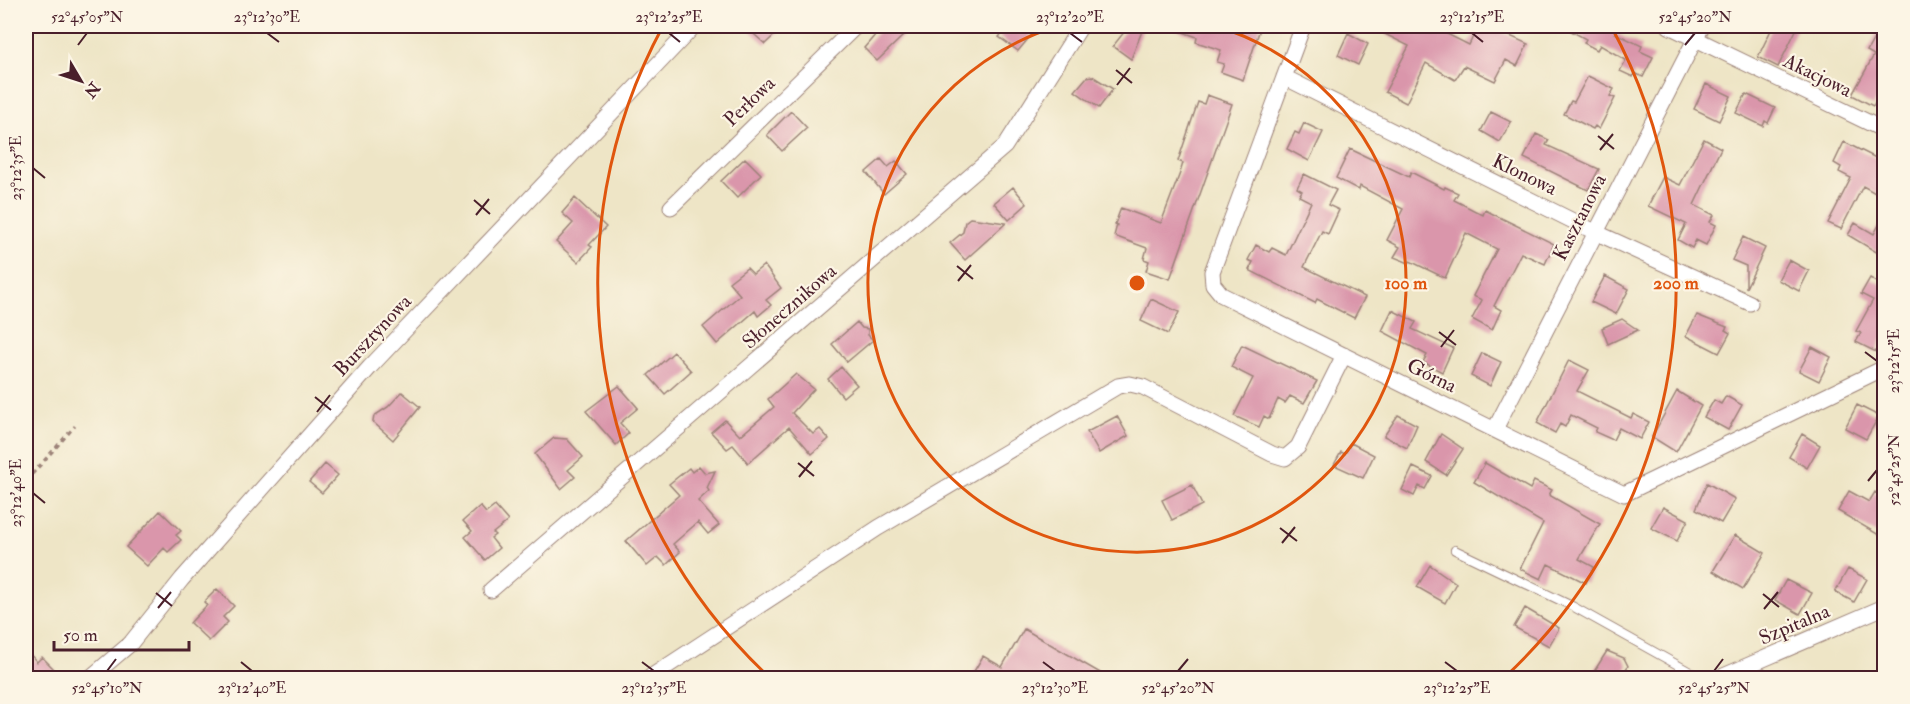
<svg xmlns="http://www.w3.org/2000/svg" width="1910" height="704" font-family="'IM FELL Double Pica',serif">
  <rect width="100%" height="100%" fill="#fcf5e5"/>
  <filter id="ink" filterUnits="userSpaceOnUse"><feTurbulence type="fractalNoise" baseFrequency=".0167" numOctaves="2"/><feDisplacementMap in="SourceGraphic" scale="12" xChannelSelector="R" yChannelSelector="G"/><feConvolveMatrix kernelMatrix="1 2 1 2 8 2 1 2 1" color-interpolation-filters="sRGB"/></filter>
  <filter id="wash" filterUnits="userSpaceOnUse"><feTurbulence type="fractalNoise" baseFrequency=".008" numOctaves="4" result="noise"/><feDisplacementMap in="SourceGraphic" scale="24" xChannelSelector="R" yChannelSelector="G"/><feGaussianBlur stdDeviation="1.35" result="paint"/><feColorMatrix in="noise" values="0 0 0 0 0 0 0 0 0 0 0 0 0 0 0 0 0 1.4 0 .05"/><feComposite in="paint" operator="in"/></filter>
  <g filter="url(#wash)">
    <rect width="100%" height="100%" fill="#eee5c6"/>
    <g id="blocks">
      <path fill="#da96ab" d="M745 26H784L765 44Z
        M883 26H895L904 35 877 61 864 48Z
        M1008 26H1039L1018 51 999 37Z
        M1129 26H1144L1131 59 1113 46Z
        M1173 26H1261L1243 80 1221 72 1224 64 1217 62 1221 50 1196 42 1197 37 1172 28Z
        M1369 26H1431L1469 45 1478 26H1488L1528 44 1517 66 1506 60 1495 81 1464 66 1455 80 1426 63 1406 103 1385 92 1409 46Z
        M1562 26H1618L1615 33 1642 46 1640 51 1653 57 1643 77 1634 73 1633 77 1620 71 1626 60 1600 45 1597 50 1584 43 1586 39Z
        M1773 26H1798L1778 67 1758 57Z
        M1881 26H1884V84L1873 106 1852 95 1874 55 1867 51Z
        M1348 33 1368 44 1358 65 1338 55Z
        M1092 76 1113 89 1099 108 1075 91 1087 77Z
        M1588 76 1614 89 1610 96 1615 98 1599 129 1595 126 1593 129 1564 114 1571 101 1574 102Z
        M1706 84 1731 96 1719 121 1694 109Z
        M1746 94 1775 108 1768 123 1765 121 1763 126 1736 113Z
        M1207 95 1232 104 1170 279 1146 271 1149 261 1144 259 1147 248 1114 236 1117 225 1115 224 1121 208 1161 223 1180 173 1183 163 1178 161 1198 102 1204 104Z
        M791 111 807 128 782 151 767 135Z
        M1491 112 1511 122 1500 142 1481 131Z
        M1304 123 1323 132 1309 161 1287 149 1295 132 1299 134Z
        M1536 134 1549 140 1546 145 1599 169 1588 190 1524 158Z
        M1704 139 1721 148 1694 205 1714 215 1710 222 1716 225 1706 245 1696 240 1692 248 1678 240 1686 224 1648 206 1663 177 1680 185Z
        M1844 142 1884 162V198L1863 186 1841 229 1828 223 1851 178 1839 172 1841 167 1834 163Z
        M1350 149 1409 177 1411 172 1444 189 1445 187 1458 193 1454 200 1483 215 1485 210 1554 244 1545 264 1521 253 1494 306 1501 310 1492 330 1472 319 1482 300 1473 296 1497 249 1466 233 1445 278 1410 261 1409 263 1394 257 1400 247 1387 240 1403 209 1360 186 1359 190 1336 178Z
        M745 158 761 174 737 198 721 181Z
        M881 159 888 167 896 161 907 174 884 194 866 172Z
        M1304 174 1336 190 1328 205 1339 210 1328 234 1322 231 1304 267 1365 297 1354 318 1317 299 1315 303 1249 270 1253 262 1248 260 1256 245 1269 252 1272 248 1286 255 1311 202 1299 196 1302 191 1297 188Z
        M1013 187 1027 204 1009 220 994 203Z
        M575 198 606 227 589 245 592 247 578 262 556 242 573 223 562 213Z
        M1884 216V243L1878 253 1848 235 1855 223 1874 234Z
        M970 218 1006 223 965 260 950 243 963 232 965 222Z
        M1743 237 1765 248 1746 288V266L1732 260Z
        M1789 260 1809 271 1799 291 1778 280Z
        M764 265 781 288 766 300 771 305 758 316 755 311 717 344 703 327 740 295 729 282 747 268 753 274Z
        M1605 276 1629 289 1616 314 1591 302Z
        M1870 278 1882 285 1884 279V336L1876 352 1856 342 1861 333 1856 331 1873 300 1861 294Z
        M1151 299 1179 312 1168 334 1141 321Z
        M1392 310 1416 322 1412 329 1453 348 1442 372 1423 362 1427 355 1382 331Z
        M1697 315 1727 327 1725 330 1730 333 1719 353 1686 336Z
        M1622 319 1638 330 1608 344 1602 328Z
        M857 322 862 328 868 329V335L873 340 847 362 832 344Z
        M1242 345 1317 381 1304 403 1290 396 1285 403 1278 399 1269 419 1264 416 1259 427 1234 416 1253 378 1231 367Z
        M1812 347 1831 357 1819 381 1799 371Z
        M674 352 691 371 665 394 648 375Z
        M1482 353 1501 362 1490 386 1471 376Z
        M1569 360 1589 370 1577 391 1631 418 1633 414 1649 422 1640 439 1619 428 1613 440 1595 432 1597 428 1571 415 1565 427 1560 424 1555 433 1537 423Z
        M841 367 857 385 843 397 828 379Z
        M796 374 814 389 792 413 813 434 820 429 829 439 812 454 789 427 748 463 733 445 727 449 711 432 725 420 740 436 774 407 768 399Z
        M619 386 638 408 620 423 629 433 616 445 586 411Z
        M1677 391 1701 406 1676 452 1652 437Z
        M402 392 420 407 393 440 373 422 374 416 388 407Z
        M1726 396 1742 405 1728 430 1704 417 1714 400 1721 404Z
        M1857 405 1879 416 1866 439 1845 428Z
        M1398 415 1417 425 1407 448 1384 436Z
        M1117 416 1128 436 1099 453 1087 432Z
        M1441 434 1463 449 1446 475 1426 462Z
        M1802 434 1820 445 1807 468 1789 457Z
        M554 438 567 439 583 457 568 470 575 477 561 489 535 454Z
        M1351 443 1374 455 1363 478 1334 465 1341 452 1345 454Z
        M1485 463 1530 489 1534 481 1552 490 1549 495 1600 524 1579 559 1594 567 1586 583 1548 564 1541 579 1520 569 1543 523 1474 482Z
        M325 464 338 475 322 493 309 482Z
        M699 466 705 473 715 471 707 488 709 491 698 501 719 525 708 534 698 522 673 544 680 552 666 565 658 557 647 566 626 541 679 495 669 484 689 468 692 472Z
        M1413 467 1432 476 1425 489 1419 486 1414 496 1402 490Z
        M1707 483 1735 499 1721 523 1696 509Z
        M1192 485 1202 505 1172 520 1162 500Z
        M1849 491 1869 502 1875 492 1884 497V538L1838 511Z
        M480 506 486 513 495 506 508 521 493 533 495 535 491 538 499 548 485 560 465 537 472 531 463 521Z
        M1663 507 1688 520 1677 541 1651 528Z
        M160 511 181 531 176 535 181 540 168 552 164 548 147 566 126 547Z
        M1735 535 1765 553 1743 589 1713 571Z
        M1430 565 1456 583 1445 603 1417 587Z
        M1848 569 1867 579 1854 602 1835 592Z
        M1786 580 1812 593 1800 614 1775 600Z
        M217 589 234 606 223 617 228 622 209 641 190 623 207 605 204 602Z
        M1525 608 1559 628 1549 646 1514 627Z
        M1024 629 1109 678H970L983 656 1002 667Z
        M26 650 37 662 42 657 56 671 49 678H26Z
        M1607 651 1624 658 1628 666 1620 678H1590Z"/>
    </g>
  </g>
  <g filter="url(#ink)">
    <use href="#blocks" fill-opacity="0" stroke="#9c8278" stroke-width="1.5"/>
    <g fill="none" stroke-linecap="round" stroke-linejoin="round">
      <defs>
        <path id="service" d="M1455 550 1572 606 1701 678"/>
        <path id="minor" d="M1303 26 1212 272 1213 284 1222 295 1624 494 1884 368
          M1669 26 1884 130
          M1284 77 1595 232 1750 303
          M671 207 856 26
          M1495 429 1702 26
          M491 590 1005 146 1081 26
          M90 678 130 644 182 579 370 367 694 26
          M649 678 878 528 1118 386 1130 384 1143 387 1272 454 1285 458 1298 447 1344 355
          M1719 678 1884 607"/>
      </defs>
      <use href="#service" stroke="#9c8278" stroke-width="10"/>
      <use href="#minor" stroke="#9c8278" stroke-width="17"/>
      <path stroke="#9c8278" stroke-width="3" stroke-dasharray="4.5 4.5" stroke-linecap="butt" d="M26 481 75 426"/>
      <use href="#service" stroke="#fff" stroke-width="8"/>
      <use href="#minor" stroke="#fff" stroke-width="15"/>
    </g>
  </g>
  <path fill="none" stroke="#4a1f2b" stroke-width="2" d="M267 33 279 42M669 33 680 42M1070 33 1082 42M1472 33 1483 42M78 45 87 33M1685 45 1695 33M1116 70 1132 83M1117 85 1130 68M1598 136 1614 149M1600 150 1613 134M33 168 45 178M474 200 490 214M476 215 489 199M957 266 973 279M958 281 971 265M1439 332 1456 345M1441 347 1454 330M1865 352 1877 361M315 397 331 410M317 412 330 395M798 463 814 476M799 477 812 461M1868 481 1877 470M33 493 45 503M1280 528 1297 541M1282 543 1295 527M156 593 172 606M1763 594 1779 607M158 608 171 592M1764 609 1778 592M241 662 252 671M642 662 654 671M1043 662 1055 671M1445 662 1457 671M107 671 116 659M1178 671 1188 659M1714 671 1723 659"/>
  <g fill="none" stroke="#e0560e" stroke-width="3">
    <path d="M1216 26A269 269 0 1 1 1058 26"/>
    <path d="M769 677A539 539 0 0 1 663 26M1611 26A539 539 0 0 1 1505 677"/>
  </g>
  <g text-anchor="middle" stroke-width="4.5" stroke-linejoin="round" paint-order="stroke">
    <g font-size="20" fill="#4a1f2b" stroke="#fcf5e5">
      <text transform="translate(1818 75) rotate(26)" y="7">Akacjowa</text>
      <text transform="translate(749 101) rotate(-44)" y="7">Perłowa</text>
      <text transform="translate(1525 174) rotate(26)" y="7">Klonowa</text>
      <text transform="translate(1579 217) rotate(-63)" y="7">Kasztanowa</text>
      <text transform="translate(789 306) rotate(-41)" y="7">Słonecznikowa</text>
      <text transform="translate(372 335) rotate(-47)" y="7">Bursztynowa</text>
      <text transform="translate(1432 375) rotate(26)" y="7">Górna</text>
      <text transform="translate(1794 624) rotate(-23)" y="7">Szpitalna</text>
    </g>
  </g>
  <circle cx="1137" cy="283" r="9" fill="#e0560e" stroke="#fcf5e5" stroke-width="3"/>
  <g font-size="18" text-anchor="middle" font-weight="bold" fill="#e0560e" stroke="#fcf5e5" stroke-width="4.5" stroke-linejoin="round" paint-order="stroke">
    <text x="1406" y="289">100 m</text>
    <text x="1676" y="289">200 m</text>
  </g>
  <rect width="1910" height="704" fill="none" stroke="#fcf5e5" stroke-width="66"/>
  <g transform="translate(81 81) rotate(129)" stroke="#fcf5e5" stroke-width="4.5" paint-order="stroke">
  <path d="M0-4.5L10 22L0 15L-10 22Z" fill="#4a1f2b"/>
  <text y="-9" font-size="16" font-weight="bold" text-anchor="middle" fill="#4a1f2b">N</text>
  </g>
  <path d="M54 641v9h135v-9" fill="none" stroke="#4a1f2b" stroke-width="3"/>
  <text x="63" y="641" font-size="18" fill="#4a1f2b" stroke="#fcf5e5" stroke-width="4.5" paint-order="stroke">50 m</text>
  <rect x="33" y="33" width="1844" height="638" fill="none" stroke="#4a1f2b" stroke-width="2"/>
  <g font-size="15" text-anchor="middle" fill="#4a1f2b">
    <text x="87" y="22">52°45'05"N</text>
    <text x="267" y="22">23°12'30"E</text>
    <text x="669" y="22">23°12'25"E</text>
    <text x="1070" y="22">23°12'20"E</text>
    <text x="1472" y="22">23°12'15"E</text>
    <text x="1695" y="22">52°45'20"N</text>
    <text transform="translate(16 168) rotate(-90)" y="5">23°12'35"E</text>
    <text transform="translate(1894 361) rotate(-90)" y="5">23°12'15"E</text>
    <text transform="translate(1894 470) rotate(-90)" y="5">52°45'25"N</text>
    <text transform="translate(16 493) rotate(-90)" y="5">23°12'40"E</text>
    <text x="107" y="693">52°45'10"N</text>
    <text x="252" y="693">23°12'40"E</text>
    <text x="654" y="693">23°12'35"E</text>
    <text x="1055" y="693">23°12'30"E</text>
    <text x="1178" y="693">52°45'20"N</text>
    <text x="1457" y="693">23°12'25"E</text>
    <text x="1714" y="693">52°45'25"N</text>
  </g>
</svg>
